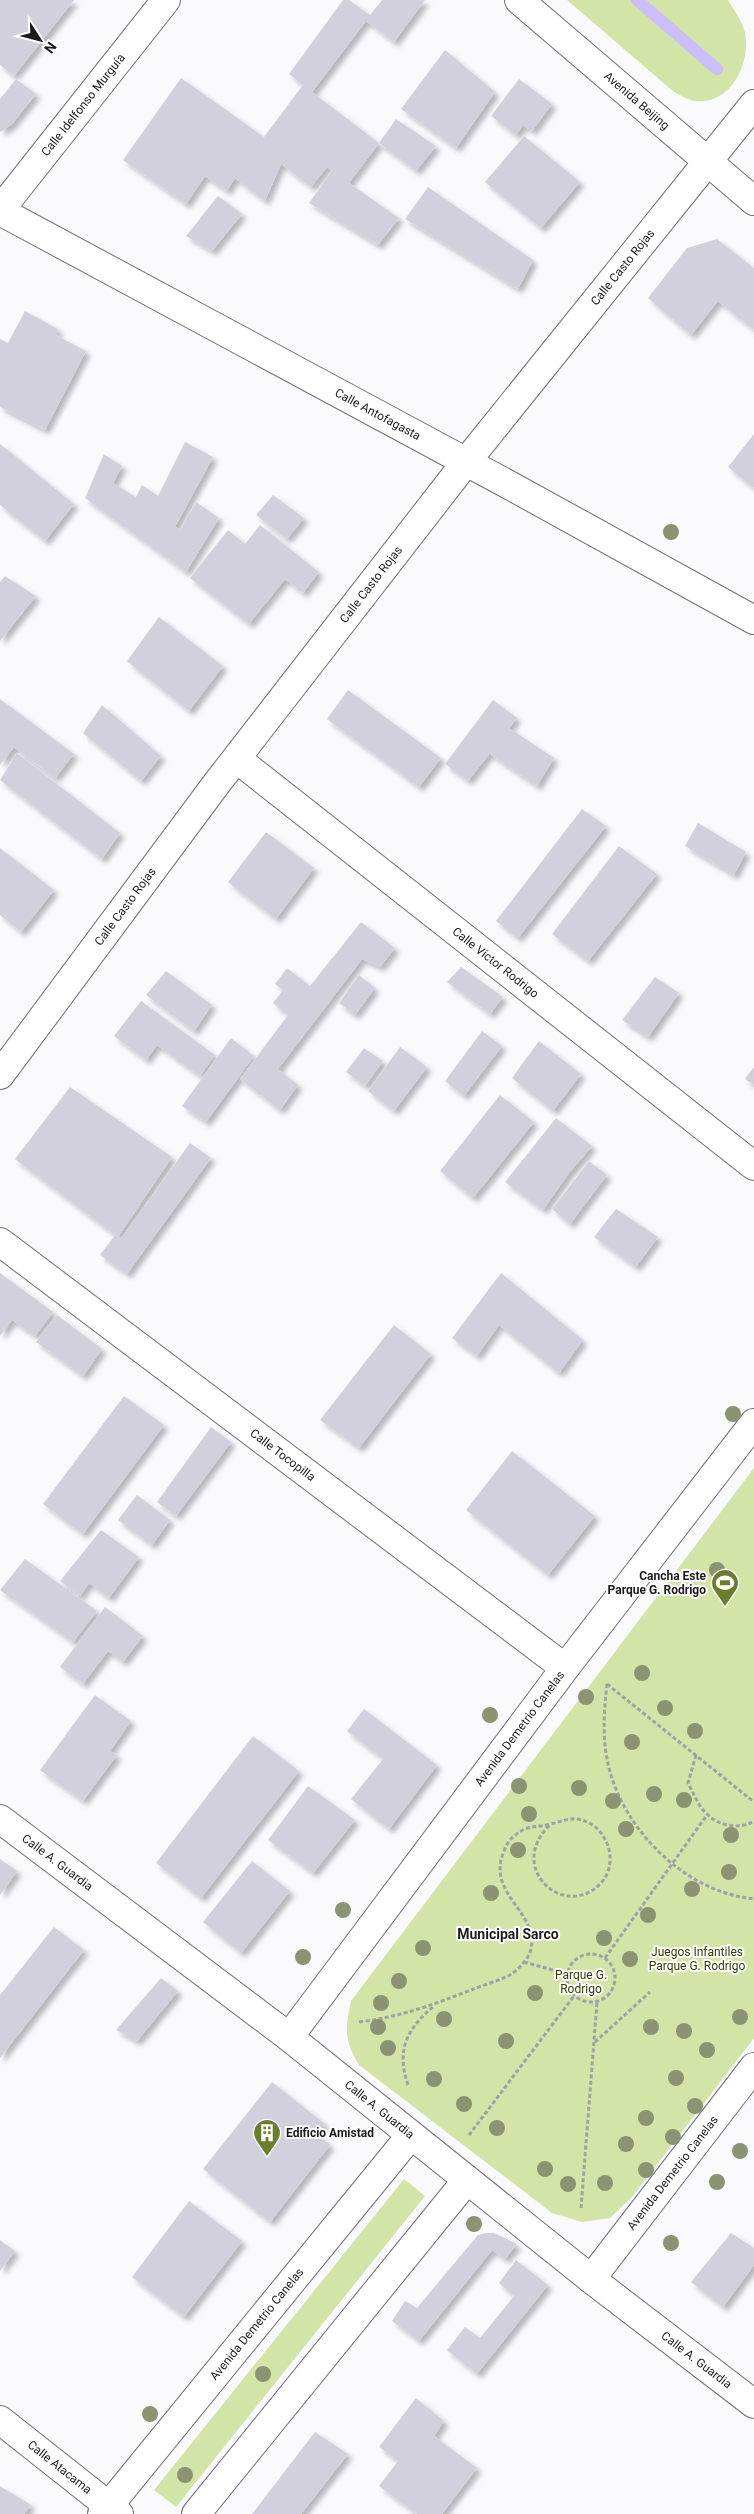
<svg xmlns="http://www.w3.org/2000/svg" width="754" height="2514" font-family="Roboto,sans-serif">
  <defs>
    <filter id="shadow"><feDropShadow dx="4.5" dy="4.5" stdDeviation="2.5" flood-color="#0004"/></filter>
  </defs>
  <rect width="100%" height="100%" fill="#faf9fe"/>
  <path fill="#d2e4a6" d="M567 0H728C736 13 746 26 746 42 747 71 727 105 695 101 688 100 680 95 674 92Z
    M754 1468V2038L632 2197 610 2218 582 2222 552 2213 359 2065C344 2040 345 2030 351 2001Z
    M404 2179 425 2196 176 2507 154 2490Z"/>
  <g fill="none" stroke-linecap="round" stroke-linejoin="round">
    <path stroke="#cbbdfe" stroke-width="12" d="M637 0 717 69"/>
  </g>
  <path fill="#d2d0dd" filter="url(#shadow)" d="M0 0H74L14 76 0 65Z
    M343 0H349L370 15 382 0H425L394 42 366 21 312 92 379 143 396 119 436 146 416 171 379 143 349 183 399 218 378 245 309 203 332 171 327 167 311 187 281 164 265 201 235 178 227 191 205 176 186 204 123 160 181 78 264 137 303 85 289 74Z
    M445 50 495 92 456 148 401 109Z
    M16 79 36 94 12 124 0 132V99Z
    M519 79 552 104 532 131 523 125 516 135 491 116Z
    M524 136 580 182 541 228 485 182Z
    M428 187 533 260 518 289 405 219Z
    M218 196 242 214 212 251 186 236Z
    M717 239 754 268V330L718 301 691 335 648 298 687 248Z
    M25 311 58 329 56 335 86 351 45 430 0 407V339L8 343Z
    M754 434V488L728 467Z
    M185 442 213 457 175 527 180 530 196 502 219 518 186 572 85 498 104 454 122 466 113 483 136 497 142 485 158 496Z
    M0 444 74 504 45 541 0 505Z
    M273 495 304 518 287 539 256 515Z
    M260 525 319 572 303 593 285 579 249 624 190 578 228 530 245 544Z
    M5 576 36 596 0 641V582Z
    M159 617 223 666 189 711 127 661Z
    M348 690 441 758 419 787 327 719Z
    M0 699 74 754 55 778 14 747 0 765Z
    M493 700 517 718 509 728 554 758 537 786 490 754 497 744 468 781 445 764Z
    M102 705 161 756 141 781 83 733Z
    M17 753 120 833 102 859 0 780Z
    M582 809 606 826 518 938 496 921Z
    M698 823 746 852 734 875 685 846Z
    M266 832 314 868 276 919 228 882Z
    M619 846 657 874 588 961 552 934Z
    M0 848 54 890 21 932 0 915Z
    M361 922 395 948 380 967 362 959 278 1069 298 1085 280 1110 240 1079 288 1015 273 1003 283 990 275 984 287 968 310 986Z
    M461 967 503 997 490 1014 447 982Z
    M166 971 212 1005 194 1031 146 995Z
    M359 975 375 988 355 1015 339 1003Z
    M655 977 679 993 648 1037 622 1020Z
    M141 1001 215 1055 200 1076 157 1045 146 1060 114 1036Z
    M482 1031 502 1046 464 1096 445 1081Z
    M231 1038 254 1056 206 1122 182 1106Z
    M539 1041 581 1074 553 1111 512 1078Z
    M400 1047 427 1067 394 1111 368 1091Z
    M364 1048 383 1061 365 1086 346 1072Z
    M754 1067V1085L745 1079Z
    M70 1087 172 1157 118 1237 121 1239 190 1143 211 1158 127 1274 100 1255 115 1235 15 1159Z
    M500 1095 534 1122 473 1198 440 1171Z
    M556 1118 592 1146 569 1173 543 1210 505 1182Z
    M589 1161 607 1175 570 1224 552 1209Z
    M616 1209 658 1237 636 1267 594 1237Z
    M0 1273 53 1312 35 1336 12 1320 0 1336Z
    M501 1273 583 1340 559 1373 499 1325 477 1356 452 1338Z
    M57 1315 102 1349 83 1376 36 1342Z
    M394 1325 431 1354 359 1448 320 1420Z
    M124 1396 164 1425 83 1534 43 1504Z
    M211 1427 231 1442 176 1516 157 1502Z
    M512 1451 595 1516 548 1575 466 1510Z
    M137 1495 170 1520 152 1545 118 1520Z
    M101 1530 139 1557 109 1598 89 1583 80 1596 60 1581Z
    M25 1559 97 1611 73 1642 0 1590Z
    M105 1607 143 1636 123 1662 108 1651 83 1684 60 1667Z
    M95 1695 131 1721 110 1751 117 1755 83 1801 40 1770Z
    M364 1709 437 1765 389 1829 351 1799 383 1759 347 1731Z
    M253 1736 299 1771 201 1898 156 1863Z
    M308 1786 355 1820 313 1873 268 1840Z
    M0 1859 17 1871 0 1895Z
    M252 1861 290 1891 241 1953 203 1922Z
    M54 1927 84 1950 0 2058V1995Z
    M161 1978 178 1991 137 2041 116 2030Z
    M272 2082 325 2124 317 2134 330 2145 270 2222 203 2169Z
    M189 2201 242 2241 184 2317 132 2277Z
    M486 2233H494L517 2244 505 2259 492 2250 419 2341 392 2321 405 2301 417 2308 478 2235Z
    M731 2233 754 2248V2265L723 2307 691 2282Z
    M0 2240 15 2251 0 2271Z
    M516 2260 548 2285 477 2374 447 2350 465 2327 480 2338 514 2296 499 2283Z
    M416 2398 444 2421 434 2436 477 2468 442 2514H417L379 2486 398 2461 379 2447Z
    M315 2432 348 2454 301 2514H252Z
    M0 2486 31 2505 24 2514H0Z"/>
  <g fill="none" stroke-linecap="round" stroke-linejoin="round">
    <defs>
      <g id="minor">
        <path id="s1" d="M0 210 166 0"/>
        <path id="s2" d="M0 211 511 486 754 620"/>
        <path id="s3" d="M237 759 754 1166"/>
        <path id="s4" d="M0 1075 217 783 466 462 754 104"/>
        <path id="s5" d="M0 1242 565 1668"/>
        <path id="s6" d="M0 1819 289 2037 591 2279 754 2404"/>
        <path id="s7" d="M289 2037 565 1668 754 1423"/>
        <path id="s8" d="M591 2279 754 2067"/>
        <path id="s9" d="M0 2420 119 2514"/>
        <path id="s10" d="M102 2514 411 2135"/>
        <path d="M196 2514 467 2180"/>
      </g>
      <g id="major">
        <path id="s11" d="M519 0 754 201"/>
      </g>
    </defs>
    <use href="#minor" stroke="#706e7a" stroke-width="30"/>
    <use href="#major" stroke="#706e7a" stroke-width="30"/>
    <path stroke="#a1a0a5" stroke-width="3" stroke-dasharray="4 2.5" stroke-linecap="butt" d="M607 1684C604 1711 602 1737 608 1764 623 1830 685 1892 754 1899
      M607 1684 754 1802
      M696 1755 688 1783C694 1794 698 1806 707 1814 718 1826 741 1830 754 1821
      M567 1978a24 24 0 1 1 48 0a24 24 0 1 1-48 0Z
      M605 1958 707 1815
      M524 1962 567 1974
      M359 2022C400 2017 432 2005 471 1990 483 1985 498 1981 510 1975 518 1970 529 1959 531 1949 538 1914 493 1897 501 1860 503 1852 507 1842 513 1837 527 1824 536 1828 551 1824 560 1822 567 1818 577 1819 606 1823 621 1861 601 1883 565 1922 504 1867 551 1824
      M595 2042 650 1992
      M408 2085C396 2049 407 2029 434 2006
      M469 2135 574 1996
      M581 2208 597 2002"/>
    <use href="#minor" stroke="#fff" stroke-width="28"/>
    <use href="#major" stroke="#fff" stroke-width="28"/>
  </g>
  <g fill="#8c9372">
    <circle cx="671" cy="532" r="8"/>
    <circle cx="733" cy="1414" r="8"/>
    <circle cx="717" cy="1570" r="8"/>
    <circle cx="642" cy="1673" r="8"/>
    <circle cx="586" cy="1697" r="8"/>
    <circle cx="665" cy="1708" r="8"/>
    <circle cx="490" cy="1715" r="8"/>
    <circle cx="695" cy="1731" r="8"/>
    <circle cx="632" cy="1742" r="8"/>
    <circle cx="519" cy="1786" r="8"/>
    <circle cx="579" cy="1788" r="8"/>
    <circle cx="654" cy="1794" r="8"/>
    <circle cx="684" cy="1800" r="8"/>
    <circle cx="613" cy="1801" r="8"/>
    <circle cx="529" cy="1814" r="8"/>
    <circle cx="626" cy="1829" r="8"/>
    <circle cx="731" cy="1835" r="8"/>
    <circle cx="518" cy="1850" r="8"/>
    <circle cx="729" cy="1872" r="8"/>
    <circle cx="692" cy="1889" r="8"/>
    <circle cx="491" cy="1893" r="8"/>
    <circle cx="343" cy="1910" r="8"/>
    <circle cx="648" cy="1915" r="8"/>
    <circle cx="604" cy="1938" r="8"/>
    <circle cx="423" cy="1948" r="8"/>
    <circle cx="303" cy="1957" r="8"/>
    <circle cx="630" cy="1959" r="8"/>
    <circle cx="399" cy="1981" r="8"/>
    <circle cx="535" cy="1993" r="8"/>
    <circle cx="381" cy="2003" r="8"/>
    <circle cx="740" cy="2017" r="8"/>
    <circle cx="444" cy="2019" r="8"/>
    <circle cx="378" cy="2027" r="8"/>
    <circle cx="651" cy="2027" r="8"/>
    <circle cx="684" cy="2031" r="8"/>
    <circle cx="506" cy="2041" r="8"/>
    <circle cx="388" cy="2048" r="8"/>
    <circle cx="707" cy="2050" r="8"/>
    <circle cx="676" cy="2078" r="8"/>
    <circle cx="434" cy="2079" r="8"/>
    <circle cx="464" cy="2104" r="8"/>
    <circle cx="695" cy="2106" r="8"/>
    <circle cx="646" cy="2118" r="8"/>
    <circle cx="497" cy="2128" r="8"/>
    <circle cx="673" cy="2137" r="8"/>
    <circle cx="626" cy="2144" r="8"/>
    <circle cx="740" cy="2151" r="8"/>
    <circle cx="545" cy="2169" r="8"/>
    <circle cx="646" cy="2170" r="8"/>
    <circle cx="717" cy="2182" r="8"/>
    <circle cx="605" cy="2183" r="8"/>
    <circle cx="568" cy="2184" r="8"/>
    <circle cx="474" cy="2224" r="8"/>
    <circle cx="671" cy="2243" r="8"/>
    <circle cx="263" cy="2374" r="8"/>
    <circle cx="150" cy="2414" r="8"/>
    <circle cx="185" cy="2475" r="8"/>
  </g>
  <defs>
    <symbol id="stadium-pin" viewBox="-11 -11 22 30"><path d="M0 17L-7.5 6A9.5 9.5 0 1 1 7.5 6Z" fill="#6b7e2e" stroke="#fff"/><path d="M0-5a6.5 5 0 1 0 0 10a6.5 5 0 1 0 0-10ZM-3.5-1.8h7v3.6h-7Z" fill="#fff"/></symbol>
    <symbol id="building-pin" viewBox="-11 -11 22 30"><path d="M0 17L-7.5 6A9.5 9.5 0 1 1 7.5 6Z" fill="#6b7e2e" stroke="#fff"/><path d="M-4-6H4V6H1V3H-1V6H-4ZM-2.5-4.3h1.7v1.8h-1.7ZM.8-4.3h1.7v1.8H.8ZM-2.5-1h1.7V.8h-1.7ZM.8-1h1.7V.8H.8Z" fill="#fff"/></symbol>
  </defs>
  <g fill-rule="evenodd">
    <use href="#stadium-pin" x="709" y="1567" width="32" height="43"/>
    <use href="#building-pin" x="251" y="2117" width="32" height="43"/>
  </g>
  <g text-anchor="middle" stroke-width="4" stroke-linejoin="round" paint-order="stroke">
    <g font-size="12" fill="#1b1b1f" stroke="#fff">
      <text dy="4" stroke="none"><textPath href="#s11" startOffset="155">Avenida Beijing</textPath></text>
      <text dy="4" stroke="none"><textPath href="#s1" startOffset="134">Calle Idelfonso Murguía</textPath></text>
      <text dy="4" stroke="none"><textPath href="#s4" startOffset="1020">Calle Casto Rojas</textPath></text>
      <text dy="4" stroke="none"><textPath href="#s2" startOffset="429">Calle Antofagasta</textPath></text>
      <text dy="4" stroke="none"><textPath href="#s4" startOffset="615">Calle Casto Rojas</textPath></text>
      <text dy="4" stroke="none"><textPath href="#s4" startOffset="210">Calle Casto Rojas</textPath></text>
      <text dy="4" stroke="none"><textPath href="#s3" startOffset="329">Calle Víctor Rodrigo</textPath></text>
      <text dy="4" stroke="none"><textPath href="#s5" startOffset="354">Calle Tocopilla</textPath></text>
      <text dy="4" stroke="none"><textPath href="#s7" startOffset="385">Avenida Demetrio Canelas</textPath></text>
      <text dy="4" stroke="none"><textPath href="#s6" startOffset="72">Calle A. Guardia</textPath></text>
      <text dy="4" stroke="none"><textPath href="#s6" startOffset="478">Calle A. Guardia</textPath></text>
      <text dy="4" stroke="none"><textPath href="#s8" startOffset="134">Avenida Demetrio Canelas</textPath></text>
      <text dy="4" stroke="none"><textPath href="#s10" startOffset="245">Avenida Demetrio Canelas</textPath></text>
      <text dy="4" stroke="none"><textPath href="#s6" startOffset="882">Calle A. Guardia</textPath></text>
      <text dy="4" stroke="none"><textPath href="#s9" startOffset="76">Calle Atacama</textPath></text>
    </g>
    <g font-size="12" font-weight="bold" fill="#1b1b1f" stroke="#fff" text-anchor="end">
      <text x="706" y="1580">Cancha Este<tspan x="706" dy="14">Parque G. Rodrigo</tspan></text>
      <text x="286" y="2137" text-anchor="start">Edificio Amistad</text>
    </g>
    <g font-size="12" fill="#323f00" stroke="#fff">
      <text x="697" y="1956">Juegos Infantiles<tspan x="697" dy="14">Parque G. Rodrigo</tspan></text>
      <text x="581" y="1979">Parque G.<tspan x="581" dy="14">Rodrigo</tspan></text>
    </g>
    <g font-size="14" font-weight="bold" fill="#1b1b1f" stroke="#fff">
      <text x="508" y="1939">Municipal Sarco</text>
    </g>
  </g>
  <g transform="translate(40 40) rotate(126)" stroke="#ffffff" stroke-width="4" paint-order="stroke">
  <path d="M0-4L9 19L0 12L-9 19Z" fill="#1b1b1f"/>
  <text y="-8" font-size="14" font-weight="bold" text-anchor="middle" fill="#1b1b1f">N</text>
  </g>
</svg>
